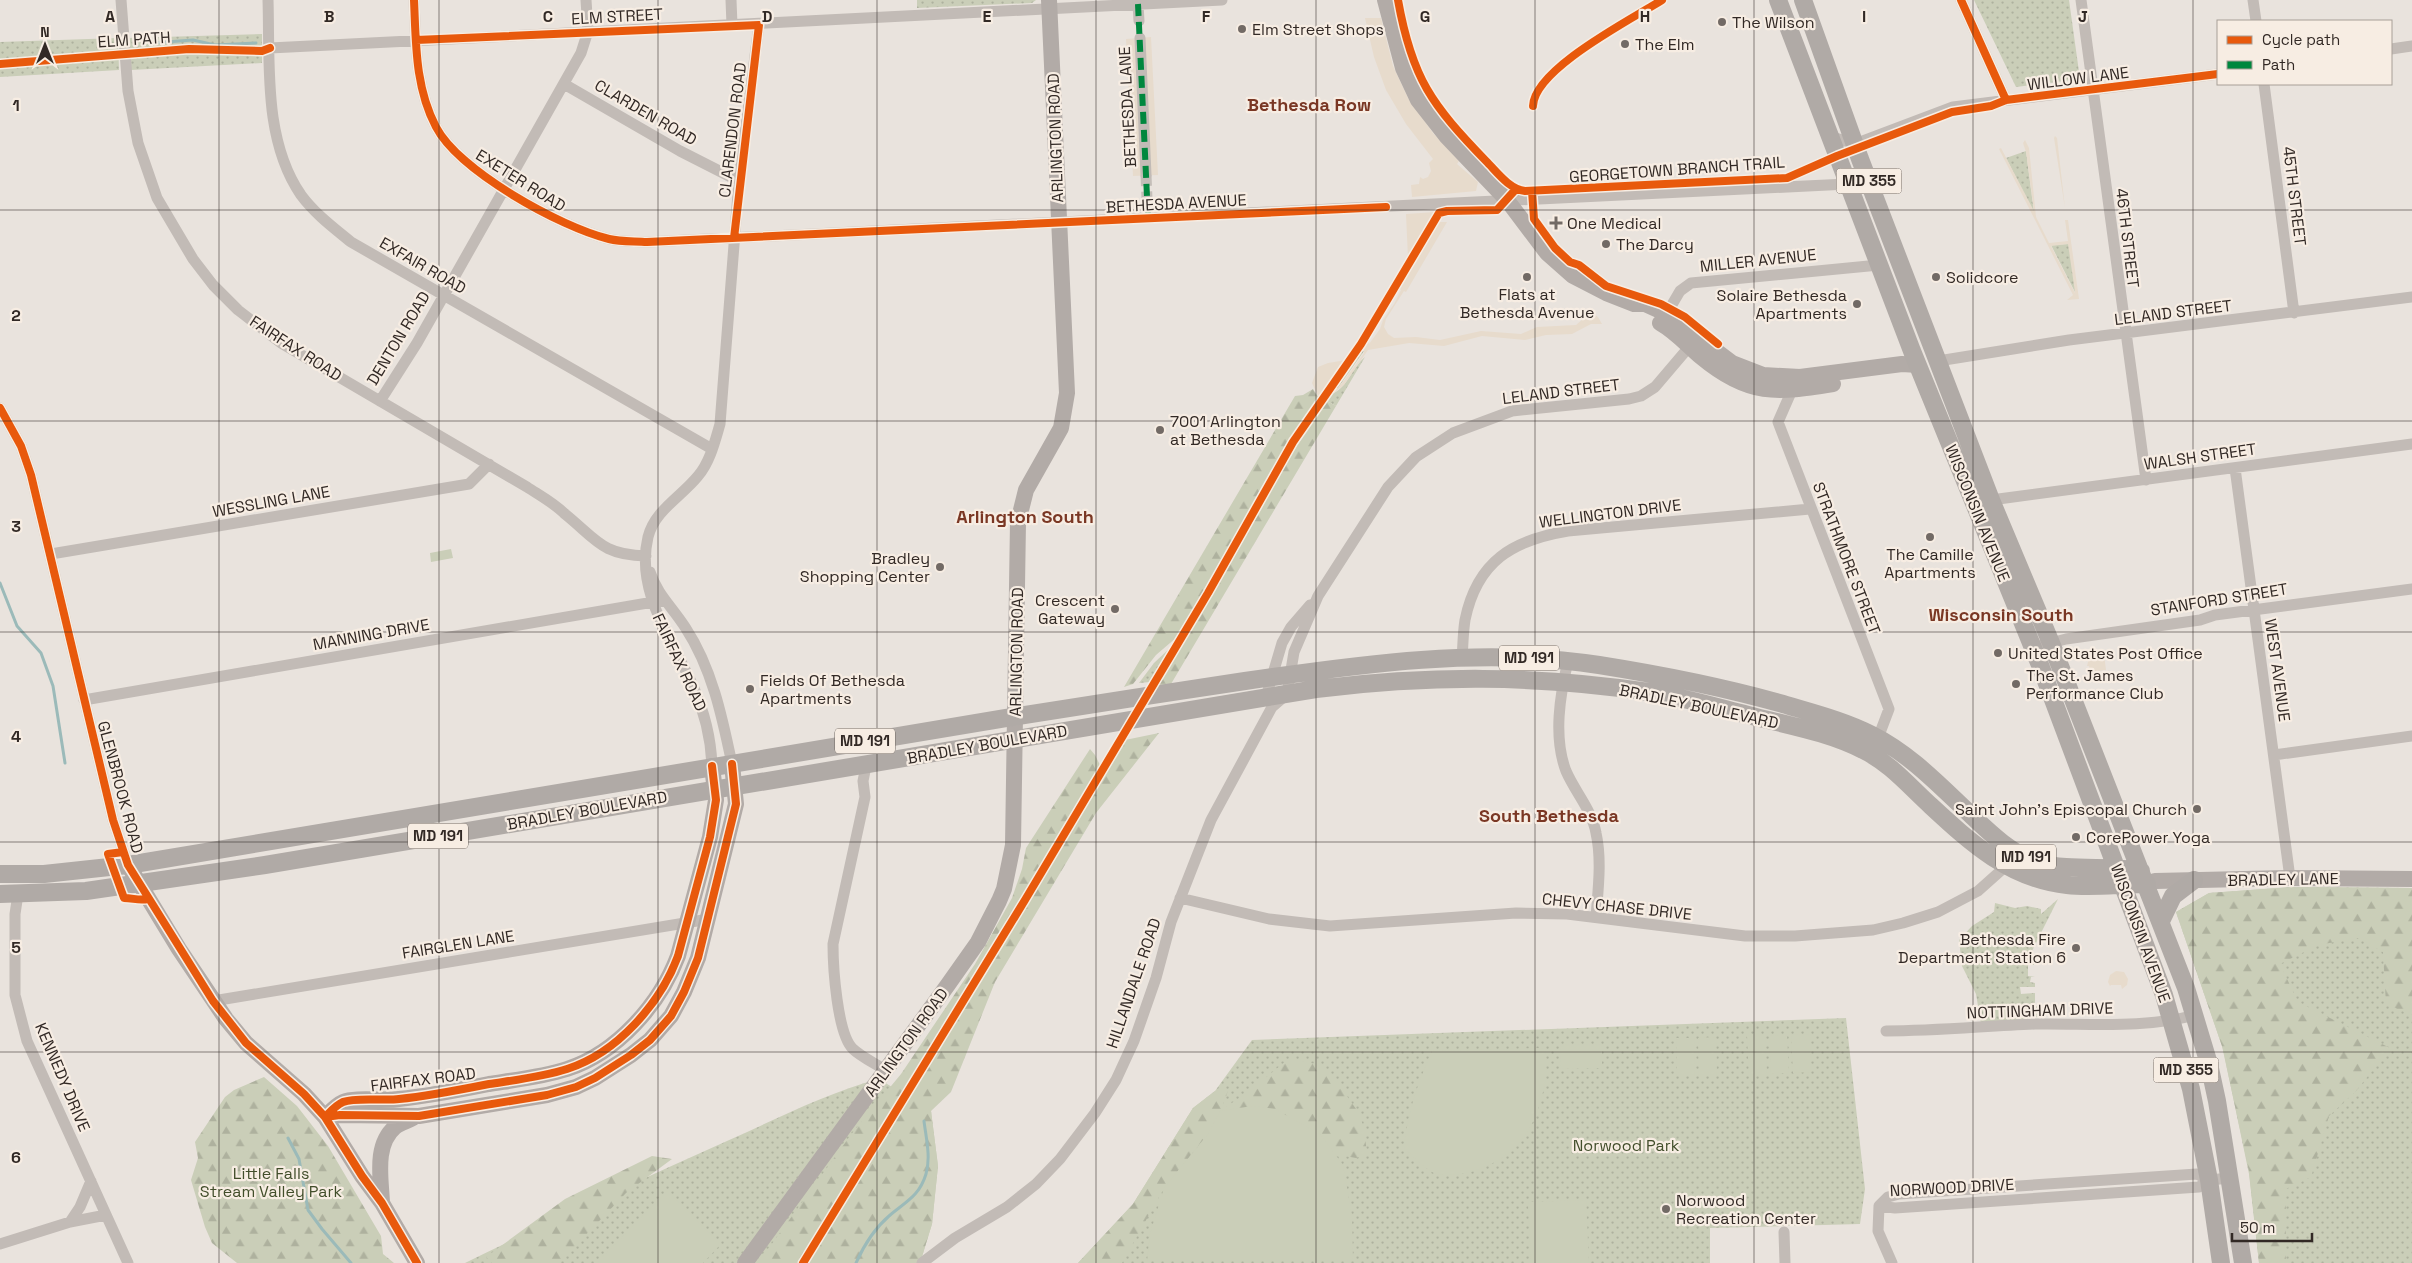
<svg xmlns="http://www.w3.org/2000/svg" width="2412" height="1263" font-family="'Space Grotesk',sans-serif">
  <defs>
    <pattern id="grass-dots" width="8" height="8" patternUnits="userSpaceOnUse" patternTransform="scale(1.25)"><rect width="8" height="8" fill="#caceb8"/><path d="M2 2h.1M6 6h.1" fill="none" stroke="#aeb19e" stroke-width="1.8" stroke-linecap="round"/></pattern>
    <pattern id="forest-firs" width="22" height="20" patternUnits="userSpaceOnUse" patternTransform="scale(1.25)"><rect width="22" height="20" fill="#caceb8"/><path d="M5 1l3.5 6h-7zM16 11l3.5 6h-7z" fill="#aeb19e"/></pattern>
  </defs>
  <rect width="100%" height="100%" fill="#e9e3dd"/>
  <path fill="url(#grass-dots)" d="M917 0H1036L1032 3 917 8Z
    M1974 0H2069L2080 79 2016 87Z
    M262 34V63L131 70 127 38Z
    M118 38 119 70 0 77V42Z
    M2026 151 2034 213 2006 158Z
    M2069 244 2076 294 2051 245Z
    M1361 350 1364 351 1338 388H1334Z
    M1365 357 1336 406 1325 400 1328 395C1347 391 1351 368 1365 357Z
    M1171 647 1150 682 1139 683 1154 663Z
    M2292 887 2412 888V1263H2259L2249 1174 2223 1049 2176 912 2209 893Z
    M2058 899 2032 951 2034 965 2028 964V976L2035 977H2031L2030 982 2035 983V987H2020L2021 994 2035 993V1006L2045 1007V1009L2035 1011H2045L2035 1018 1981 1024 1976 994 1962 966 1959 940 1972 926 1994 912 1995 903 2015 908 2027 906 2041 909V914Z
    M1846 1018 1865 1189 1860 1224 1710 1228V1263H1078L1133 1204 1193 1108 1215 1091 1252 1040Z
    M879 1079 931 1111 938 1166 932 1224 920 1263H465C552 1221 639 1180 727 1141 777 1119 826 1093 879 1079Z"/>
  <path fill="url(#forest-firs)" d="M1313 389 1319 398 1294 436 1208 588 1177 637 1156 655 1133 684 1124 687 1295 396 1303 395Z
    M1325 400 1336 406 1171 684 1156 686 1220 579 1248 525Z
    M1159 733 1096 813 995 982 951 1092 931 1111 938 1166 932 1224 920 1263H805L1125 740Z
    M1090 749 1095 755 1100 765 911 1083 800 1263H758L853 1132 901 1074 975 964 1012 898 1022 869 1026 848Z
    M2292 887 2412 888V1015L2386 1004 2383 952 2358 938 2318 945 2280 964 2298 1002 2390 1048 2356 1091 2329 1116 2311 1177 2286 1189V1263H2259L2249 1171 2222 1046 2176 912 2209 893Z
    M1290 1058 1319 1065 1335 1079 1356 1109 1364 1127 1367 1154 1356 1158 1334 1154 1320 1135 1221 1111 1208 1134 1164 1188 1122 1263H1078L1133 1204 1193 1108 1215 1091H1228L1221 1110 1244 1095Z
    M264 1077 297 1106 328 1146 381 1236 383 1254 394 1263H237L212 1243 205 1227 191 1180 198 1158 195 1142 225 1097 234 1090Z
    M652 1156 672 1159 626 1193 559 1263H492L486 1257 565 1199Z"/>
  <path fill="#caceb8" d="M451 549 453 558 431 562 430 553Z
    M1810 1034 1811 1072 1793 1073 1791 1035Z
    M1787 1035 1789 1073 1771 1074 1769 1036Z
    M1747 1036H1765L1767 1074H1749Z
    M1716 1037 1717 1076H1699L1698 1038Z
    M1676 1038H1694L1695 1076H1677Z
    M1602 1044V1068L1561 1069 1560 1045Z
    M1545 1048C1550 1074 1541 1110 1527 1133 1510 1160 1468 1180 1437 1174 1429 1173 1411 1154 1404 1148 1408 1111 1417 1085 1432 1051Z
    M1252 1106 1275 1109 1321 1135 1343 1165 1352 1216 1353 1261H1147L1150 1234 1164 1188 1208 1134 1220 1111Z
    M667 1191 721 1244 703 1263H597Z
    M1586 1200 1589 1263H1531L1528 1202Z"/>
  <path fill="#e7dbcc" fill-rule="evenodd" d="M1365 18H1381L1393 66 1408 98 1433 133 1459 161 1457 164 1478 182 1476 191 1412 197 1411 185 1419 184 1420 177 1423 179 1428 177 1431 171 1429 163 1433 159 1406 124 1386 90 1374 57Z
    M1151 37 1158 175 1133 176 1126 39Z
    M2055 136 2057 138 2065 208 2054 138Z
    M2025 140 2029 148 2036 217 2049 243 2068 241 2065 220H2068L2079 299 2067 300 2073 295 1999 149 2001 148 2034 211 2026 152 2023 143ZM2068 244 2075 292V293L2051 246Z
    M1497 206 1502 209 1498 212 1449 213 1440 217 1437 222H1447L1406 292 1404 291 1386 319 1384 327 1388 334 1394 338 1416 337 1440 340 1481 331 1521 334 1537 327 1576 325 1591 312 1598 317 1602 324H1591L1572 334 1546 335 1525 340 1482 336 1444 346 1409 343 1368 350 1344 385 1334 393 1328 395 1248 525 1220 579 1164 672 1158 668 1208 588 1294 436 1319 398 1312 383 1318 367 1328 363 1346 360 1408 258 1406 214 1436 212 1442 209 1489 208ZM1399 288 1401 290 1394 304 1383 320 1380 329 1369 344 1367 340ZM1361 350H1364V353L1343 382 1338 388H1334Z
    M2104 654 2106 670 2090 672 2089 666H2087L2089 658Z
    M1125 740 805 1263H800L911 1083 1100 765 1115 741Z
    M2116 971 2124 972 2128 979 2127 985 2122 989 2121 985H2111L2110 986 2108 982 2110 975Z"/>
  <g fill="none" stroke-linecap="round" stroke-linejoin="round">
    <path stroke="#9bbab9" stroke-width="3" d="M152 43 193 40 215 45 256 43
      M0 583 17 626 41 653 53 686 65 763
      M288 1138 299 1159 308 1210 322 1229 351 1263
      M856 1263C864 1245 874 1229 889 1216 905 1202 919 1197 926 1174 931 1157 926 1138 924 1121"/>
    <path stroke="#c4beb8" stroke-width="11" stroke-dasharray="11 5.5" stroke-linecap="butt" d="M1146 175 1147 199"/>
    <path stroke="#c2bbb6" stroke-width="11" d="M121 0 128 91 138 143 157 198 193 259 213 285 238 310 281 343 527 487C539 495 554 503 565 514 597 540 602 555 646 556
      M268 0C270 63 263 140 301 195 315 214 334 228 351 242L712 449
      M414 0C416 43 415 87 436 127 459 171 560 227 609 239 621 242 634 241 647 242L1848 184
      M731 0 732 25
      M1961 0 2006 100
      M2081 0 2146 480
      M2253 0 2256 21
      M1138 4 1139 21
      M1140 38 1146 175
      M270 48 1222 0
      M2391 49 2412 46
      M564 84 680 151 739 181
      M2264 84 2294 313
      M1829 136 1855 144 1953 107 2218 74
      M1147 199 1148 218
      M1663 320 1680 291 1691 283 1879 265
      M1938 361 2069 340 2412 297
      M1792 390 1778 422 1889 709 1878 738V745
      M380 401 417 343 581 53 588 31 586 0
      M0 408 21 446 31 475 113 820 128 865
      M2235 468 2290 878
      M1991 500 2412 444
      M51 554 469 484 489 464
      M650 572C657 594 673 608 685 627 712 668 722 716 732 764
      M2032 648 2066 639 2200 620 2215 615 2412 589
      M1462 658C1463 646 1463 632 1465 620 1477 561 1513 540 1568 531L1810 509
      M1568 661C1560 695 1553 737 1566 771 1575 792 1592 810 1596 833 1602 860 1598 890 1596 917
      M84 700 665 600
      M1269 701 1266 697 1282 643 1291 627 1310 605
      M2274 755 2412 736
      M712 766C711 738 705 713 693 686 672 639 635 592 648 537 655 510 681 497 698 476 710 462 715 441 720 424L739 181 759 25
      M866 766 863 781 865 797 833 944C833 966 837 1034 853 1049 860 1056 876 1064 885 1070
      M18 894 15 914V995L27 1041 128 1263
      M1180 898 1269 919 1330 926 1516 913 1567 914 1745 936H1795L1873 930 1903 923 1938 912 1978 891 2006 866
      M213 1001 709 919
      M1886 1031C1936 1031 1985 1026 2035 1024 2087 1023 2144 1029 2195 1015
      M1879 1206 1895 1208 2199 1187 2209 1180 2230 1178
      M1879 1206 1888 1197 1899 1194 2197 1174 2209 1180
      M1879 1206 1878 1231 1892 1263
      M70 1222 80 1207 91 1181
      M1784 1232 1785 1263
      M0 1244 70 1222 106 1215
      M922 1263 955 1238 1007 1207 1036 1184 1060 1159 1095 1113 1116 1080 1134 1041 1156 978 1171 922 1211 820 1272 707 1287 694 1294 652 1318 596 1388 487 1416 457 1453 433 1512 411 1629 399 1641 396 1655 387 1689 347"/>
    <path stroke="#b2aba7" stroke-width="16" d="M1385 0 1403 68 1418 100 1447 137 1507 200 1547 253 1573 276 1606 293 1634 304H1645L1667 314 1732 363 1763 375 1800 377 1902 364 1918 365
      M1660 323C1676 332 1687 345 1701 357 1749 397 1776 393 1833 384
      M128 865 179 949 226 1019 246 1043 304 1094 325 1117 362 1176 382 1203 417 1263
      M2147 884 2155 881 2290 878 2412 879
      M325 1117 340 1115 419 1116 547 1095 576 1087 595 1078 631 1055 650 1040 671 1016 684 992 698 958 736 804 732 764
      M325 1117C330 1112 336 1105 343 1102 355 1097 384 1101 399 1099 429 1096 459 1090 489 1084 515 1080 542 1077 567 1069 617 1053 660 1004 678 956L710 837 716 800 712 766
      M382 1203C381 1178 374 1145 395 1127 400 1123 408 1121 413 1118
      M745 1263 947 986 978 942 999 901 1004 889 1013 845 1018 522 1026 490 1061 428 1067 393 1049 0"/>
    <path stroke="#b0aaa6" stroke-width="18" d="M1778 0 1912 351 2040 665 2164 995 2191 1089 2209 1180 2221 1263
      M1803 0 1860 159 1991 500 2051 643 2186 988 2209 1064 2217 1101 2243 1263
      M0 874H44L128 865C421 815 714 766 1006 718 1086 705 1165 693 1245 681 1361 664 1482 647 1599 665 1662 675 1723 687 1783 704 1813 713 1845 721 1872 735 1910 754 1939 785 1970 814 1990 833 2010 853 2037 862 2070 872 2107 865 2141 871
      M0 894 86 891 265 865 1316 689C1431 675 1535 675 1649 692 1682 697 1716 707 1748 715 1786 725 1828 732 1863 750 1890 763 1909 786 1931 806 1971 843 2010 879 2067 885 2092 888 2120 884 2147 884
      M2161 921 2173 896 2194 880"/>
    <path stroke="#00873e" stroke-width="6" stroke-dasharray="12 6" stroke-linecap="butt" d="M1138 4 1148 218"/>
    <defs>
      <path id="cycleway" d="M414 0C416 43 415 87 436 127 459 171 560 227 609 239 621 242 634 241 647 242L1386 207
        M1398 0C1412 79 1432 105 1486 161 1497 172 1509 189 1525 191L1787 178 1837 156 1952 112 1991 106 2006 100 2218 74
        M1961 0 2006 100
        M416 40 759 25 734 238
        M0 64 189 49 262 51 270 48
        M1533 106C1534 69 1632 19 1662 0
        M1532 191 1534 219 1555 248 1570 262 1579 265 1606 286 1661 304 1685 317 1718 344
        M0 408 21 446 31 475 113 820 128 865 213 1001 246 1043 304 1094 325 1117 362 1176 382 1203 417 1263
        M123 852 108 854 124 898C133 898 139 901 148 899
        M325 1117 340 1115 419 1116 547 1095 576 1087 595 1078 631 1055 650 1040 671 1016 684 992 698 958 736 804 732 764
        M325 1117C330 1112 336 1105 343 1102 355 1097 384 1101 399 1099 429 1096 459 1090 489 1084 515 1080 542 1077 567 1069 617 1053 660 1004 678 956L710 837 716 800 712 766
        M803 1263 1025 900 1208 593 1293 442 1361 344 1439 213 1447 211 1497 210 1516 189"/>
    </defs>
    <use href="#cycleway" stroke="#f7ede3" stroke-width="11"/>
    <use href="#cycleway" stroke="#e8590c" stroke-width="8"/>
  </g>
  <path fill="none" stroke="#322925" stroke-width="1" stroke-opacity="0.55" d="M219 0V1263M439 0V1263M658 0V1263M877 0V1263M1096 0V1263M1316 0V1263M1535 0V1263M1754 0V1263M1973 0V1263M2193 0V1263M0 210H2412M0 421H2412M0 632H2412M0 842H2412M0 1052H2412"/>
  <g fill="#726a65" stroke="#f7ede3" stroke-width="2">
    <circle cx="1722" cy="22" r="5"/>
    <circle cx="1242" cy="29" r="5"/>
    <circle cx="1625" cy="44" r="5"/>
    <path d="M1553.5 215.5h5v5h5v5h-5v5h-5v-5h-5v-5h5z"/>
    <circle cx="1606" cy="244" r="5"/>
    <circle cx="1527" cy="277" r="5"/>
    <circle cx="1936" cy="277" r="5"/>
    <circle cx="1857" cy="304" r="5"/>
    <circle cx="1160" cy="430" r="5"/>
    <circle cx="1930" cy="537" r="5"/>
    <circle cx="940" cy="567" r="5"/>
    <circle cx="1115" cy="609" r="5"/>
    <circle cx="1998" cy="653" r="5"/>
    <circle cx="2016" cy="684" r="5"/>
    <circle cx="750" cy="689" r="5"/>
    <circle cx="2197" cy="809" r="5"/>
    <circle cx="2076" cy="837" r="5"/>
    <circle cx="2076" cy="948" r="5"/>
    <circle cx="1666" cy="1209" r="5"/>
  </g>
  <g text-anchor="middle" stroke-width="4.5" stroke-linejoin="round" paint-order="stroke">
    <g fill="#f7ede3" stroke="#6d645e" stroke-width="1">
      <rect x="1836.5" y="168.5" width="65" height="25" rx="4"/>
      <rect x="1499" y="645.5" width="60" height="25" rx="4"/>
      <rect x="835" y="728.5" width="60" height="25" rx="4"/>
      <rect x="408" y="823.5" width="60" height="25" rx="4"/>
      <rect x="1996" y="844.5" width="60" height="25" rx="4"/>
      <rect x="2153.5" y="1057.5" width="65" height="25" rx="4"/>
    </g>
    <g font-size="15" font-weight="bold" fill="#322925">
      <text x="1869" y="186">MD 355</text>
      <text x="1529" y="663">MD 191</text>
      <text x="865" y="746">MD 191</text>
      <text x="438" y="841">MD 191</text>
      <text x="2026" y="862">MD 191</text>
      <text x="2186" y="1075">MD 355</text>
    </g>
    <g font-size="16" fill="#322925" stroke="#f7ede3">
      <text transform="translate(617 16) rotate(-3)" y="6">ELM STREET</text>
      <text transform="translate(134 39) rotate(-4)" y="6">ELM PATH</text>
      <text transform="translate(2078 78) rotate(-7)" y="6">WILLOW LANE</text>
      <text transform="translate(1127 107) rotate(-93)" y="6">BETHESDA LANE</text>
      <text transform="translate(646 112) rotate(30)" y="6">CLARDEN ROAD</text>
      <text transform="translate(732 130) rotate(-83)" y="6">CLARENDON ROAD</text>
      <text transform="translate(1055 138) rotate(-92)" y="6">ARLINGTON ROAD</text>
      <text transform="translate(1677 169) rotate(-4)" y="6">GEORGETOWN BRANCH TRAIL</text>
      <text transform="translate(521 180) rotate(32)" y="6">EXETER ROAD</text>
      <text transform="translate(2295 196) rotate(83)" y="6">45TH STREET</text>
      <text transform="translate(1176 203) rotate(-3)" y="6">BETHESDA AVENUE</text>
      <text transform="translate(2128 238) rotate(83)" y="6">46TH STREET</text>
      <text transform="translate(1758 260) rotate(-6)" y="6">MILLER AVENUE</text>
      <text transform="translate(423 265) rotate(30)" y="6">EXFAIR ROAD</text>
      <text transform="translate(2173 312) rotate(-7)" y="6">LELAND STREET</text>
      <text transform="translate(398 338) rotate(-59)" y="6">DENTON ROAD</text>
      <text transform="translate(296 348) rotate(33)" y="6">FAIRFAX ROAD</text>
      <text transform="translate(1561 391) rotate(-7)" y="6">LELAND STREET</text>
      <text transform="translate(2200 456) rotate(-8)" y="6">WALSH STREET</text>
      <text transform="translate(271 501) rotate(-10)" y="6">WESSLING LANE</text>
      <text transform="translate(1610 513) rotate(-7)" y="6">WELLINGTON DRIVE</text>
      <text transform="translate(1978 513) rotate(68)" y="6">WISCONSIN AVENUE</text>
      <text transform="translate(1847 558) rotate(69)" y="6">STRATHMORE STREET</text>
      <text transform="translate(2219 599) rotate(-9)" y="6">STANFORD STREET</text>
      <text transform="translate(371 634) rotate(-10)" y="6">MANNING DRIVE</text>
      <text transform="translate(1016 652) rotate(-89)" y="6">ARLINGTON ROAD</text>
      <text transform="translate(680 662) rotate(65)" y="6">FAIRFAX ROAD</text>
      <text transform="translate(2278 670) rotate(82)" y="6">WEST AVENUE</text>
      <text transform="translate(1699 706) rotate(12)" y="6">BRADLEY BOULEVARD</text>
      <text transform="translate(987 744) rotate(-10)" y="6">BRADLEY BOULEVARD</text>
      <text transform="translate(121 787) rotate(75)" y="6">GLENBROOK ROAD</text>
      <text transform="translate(587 810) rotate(-10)" y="6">BRADLEY BOULEVARD</text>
      <text transform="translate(2283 879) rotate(-1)" y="6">BRADLEY LANE</text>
      <text transform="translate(1617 906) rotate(6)" y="6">CHEVY CHASE DRIVE</text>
      <text transform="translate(2141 933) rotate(70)" y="6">WISCONSIN AVENUE</text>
      <text transform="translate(458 944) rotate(-9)" y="6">FAIRGLEN LANE</text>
      <text transform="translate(1133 983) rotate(-71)" y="6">HILLANDALE ROAD</text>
      <text transform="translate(2040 1010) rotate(-2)" y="6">NOTTINGHAM DRIVE</text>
      <text transform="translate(906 1042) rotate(-54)" y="6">ARLINGTON ROAD</text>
      <text transform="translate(63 1077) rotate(67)" y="6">KENNEDY DRIVE</text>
      <text transform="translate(423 1079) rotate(-7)" y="6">FAIRFAX ROAD</text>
      <text transform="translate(1952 1187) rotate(-3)" y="6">NORWOOD DRIVE</text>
    </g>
    <g font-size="16" fill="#322925" stroke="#f7ede3" text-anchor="start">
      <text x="1732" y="28">The Wilson</text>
      <text x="1252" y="35">Elm Street Shops</text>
      <text x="1635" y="50">The Elm</text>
      <text x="1567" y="229">One Medical</text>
      <text x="1616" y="250">The Darcy</text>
      <text x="1946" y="283">Solidcore</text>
      <text x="1527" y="300" text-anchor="middle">Flats at<tspan x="1527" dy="18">Bethesda Avenue</tspan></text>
      <text x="1847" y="301" text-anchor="end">Solaire Bethesda<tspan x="1847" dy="18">Apartments</tspan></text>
      <text x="1170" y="427">7001 Arlington<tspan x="1170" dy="18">at Bethesda</tspan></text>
      <text x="1930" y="560" text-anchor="middle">The Camille<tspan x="1930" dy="18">Apartments</tspan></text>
      <text x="930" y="564" text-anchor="end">Bradley<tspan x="930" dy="18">Shopping Center</tspan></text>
      <text x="1105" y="606" text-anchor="end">Crescent<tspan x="1105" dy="18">Gateway</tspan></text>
      <text x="2008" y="659">United States Post Office</text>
      <text x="2026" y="681">The St. James<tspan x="2026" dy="18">Performance Club</tspan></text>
      <text x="760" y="686">Fields Of Bethesda<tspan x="760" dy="18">Apartments</tspan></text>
      <text x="2187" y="815" text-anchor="end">Saint John's Episcopal Church</text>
      <text x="2086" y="843">CorePower Yoga</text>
      <text x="2066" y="945" text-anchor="end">Bethesda Fire<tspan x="2066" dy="18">Department Station 6</tspan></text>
      <text x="1676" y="1206">Norwood<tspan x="1676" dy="18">Recreation Center</tspan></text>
    </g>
    <g font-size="16" fill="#424e2b" stroke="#f7ede3">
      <text x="1626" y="1151">Norwood Park</text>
      <text x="271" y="1179">Little Falls<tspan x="271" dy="18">Stream Valley Park</tspan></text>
    </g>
    <g font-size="18" font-weight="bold" fill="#7a3724" stroke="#f7ede3">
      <text x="1309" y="111">Bethesda Row</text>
      <text x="1025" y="523">Arlington South</text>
      <text x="2001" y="621">Wisconsin South</text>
      <text x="1549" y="822">South Bethesda</text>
    </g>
  </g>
  <g font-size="16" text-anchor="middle" font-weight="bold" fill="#322925" stroke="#f7ede3" stroke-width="4.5" stroke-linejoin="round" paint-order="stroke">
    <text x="110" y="22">A</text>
    <text x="329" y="22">B</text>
    <text x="548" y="22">C</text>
    <text x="767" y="22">D</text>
    <text x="987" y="22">E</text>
    <text x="1206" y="22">F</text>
    <text x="1425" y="22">G</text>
    <text x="1645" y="22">H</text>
    <text x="1864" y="22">I</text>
    <text x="2083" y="22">J</text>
    <text x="16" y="111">1</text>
    <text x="16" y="321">2</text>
    <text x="16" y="532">3</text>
    <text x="16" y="742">4</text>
    <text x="16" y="953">5</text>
    <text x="16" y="1163">6</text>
  </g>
  <rect x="2217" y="20" width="175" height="65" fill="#f7ede3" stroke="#a89f97"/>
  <rect x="2227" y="36" width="25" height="8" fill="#e8590c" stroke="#a89f97"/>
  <text x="2262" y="45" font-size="15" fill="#322925">Cycle path</text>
  <rect x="2227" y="61" width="25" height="8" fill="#00873e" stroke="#a89f97"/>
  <text x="2262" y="70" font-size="15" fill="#322925">Path</text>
  <g transform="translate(45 45)" stroke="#f7ede3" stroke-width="4" paint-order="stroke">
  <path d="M0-4L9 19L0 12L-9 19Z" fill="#322925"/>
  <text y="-8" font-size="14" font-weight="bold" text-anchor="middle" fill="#322925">N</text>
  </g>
  <path d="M2232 1233v8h80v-8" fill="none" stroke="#322925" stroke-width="2.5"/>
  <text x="2240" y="1233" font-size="15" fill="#322925" stroke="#f7ede3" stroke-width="4" paint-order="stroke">50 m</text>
</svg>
